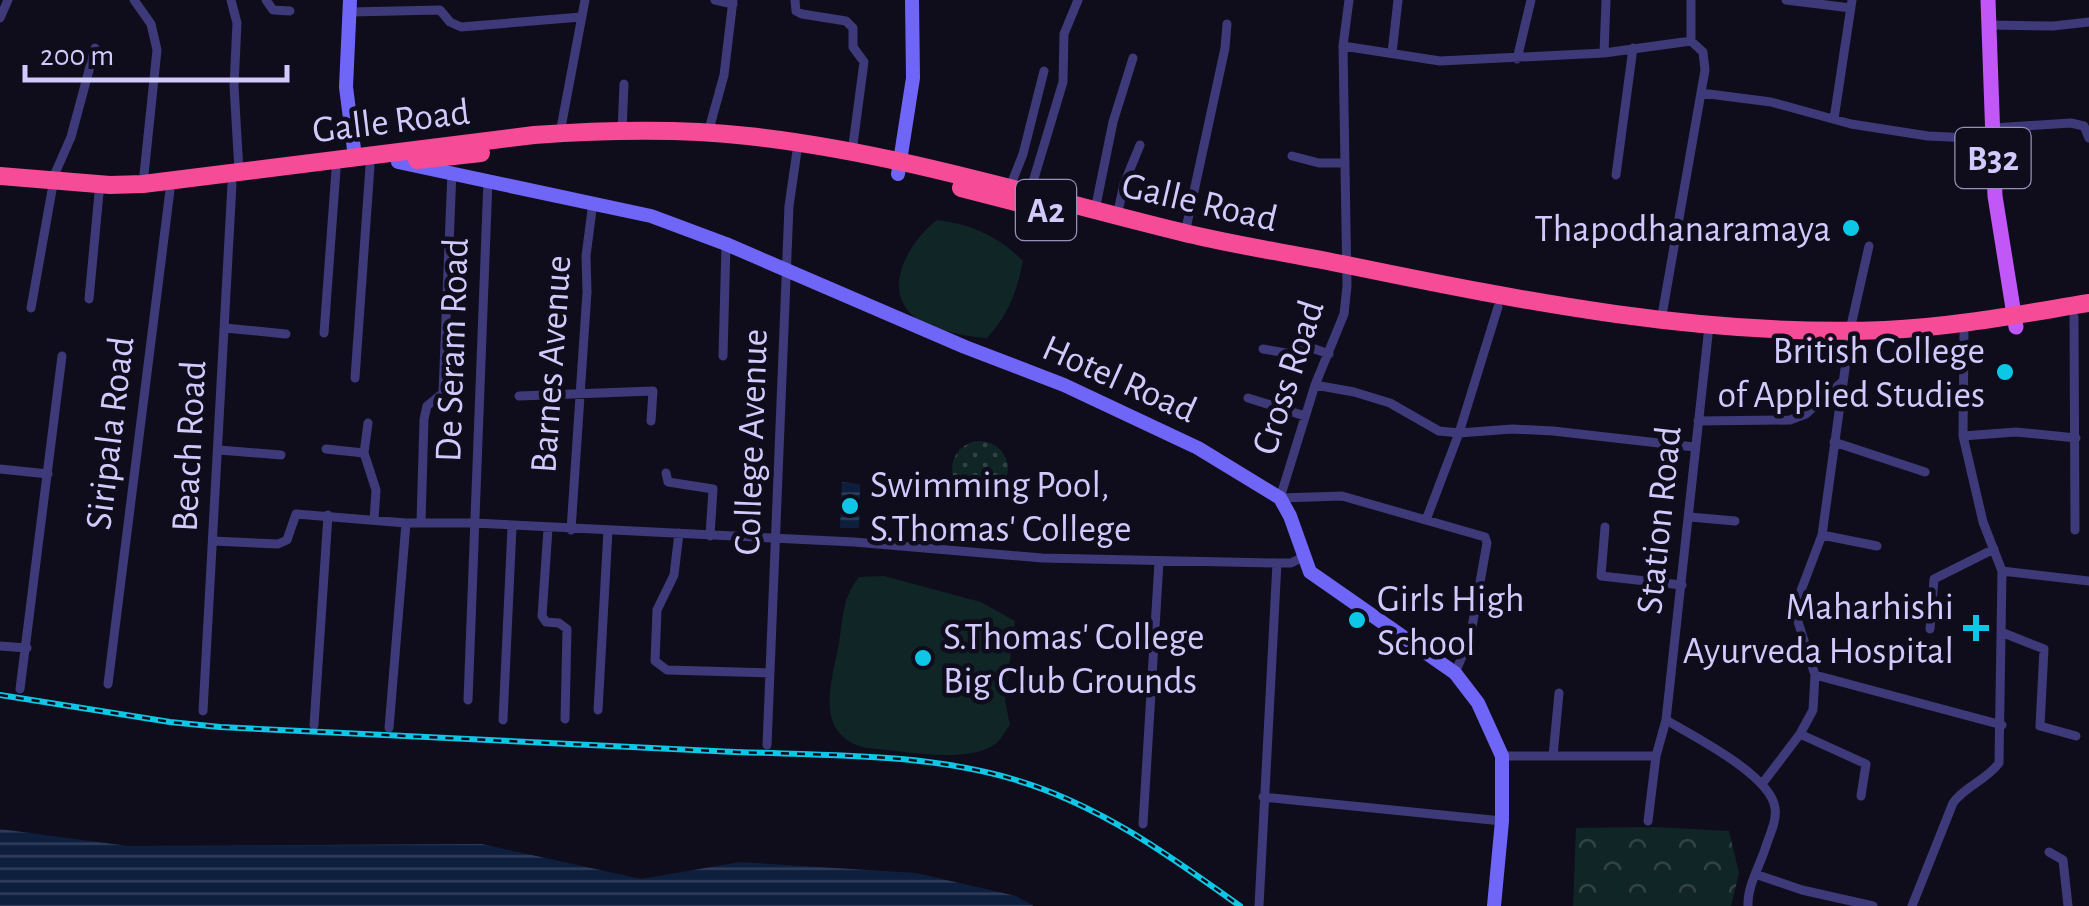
<svg xmlns="http://www.w3.org/2000/svg" width="2089" height="906" font-family="'Alegreya Sans',sans-serif">
  <defs>
    <pattern id="grass-dots" width="8" height="8" patternUnits="userSpaceOnUse" patternTransform="scale(2.5)"><rect width="8" height="8" fill="#102525"/><path d="M2 2h.1M6 6h.1" fill="none" stroke="#324346" stroke-width="1.8" stroke-linecap="round"/></pattern>
    <pattern id="park-crowns" width="20" height="18" patternUnits="userSpaceOnUse" patternTransform="scale(2.5)"><rect width="20" height="18" fill="#102525"/><path d="M2 6a3 3 0 1 1 6 0M12 15a3 3 0 1 1 6 0" fill="none" stroke="#324346"/></pattern>
    <pattern id="water-rules" width="6" height="5" patternUnits="userSpaceOnUse" patternTransform="scale(2.5)"><rect width="6" height="5" fill="#0e1f3e"/><path d="M0 2.5h6" fill="none" stroke="#303e5b"/></pattern>
  </defs>
  <rect width="100%" height="100%" fill="#0f0c1c"/>
  <path fill="url(#grass-dots)" d="M952 469a28 28 0 1 1 56 0a28 28 0 1 1-56 0Z"/>
  <path fill="url(#park-crowns)" d="M1654 827 1729 831 1739 873 1731 906H1573L1576 828Z"/>
  <path fill="#102525" d="M937 220C971 224 1000 237 1023 261 1017 292 1008 315 987 338 967 337 927 329 912 315 881 286 912 239 937 220Z
    M884 576 981 602 1015 621 1005 700 1010 725C1005 731 1001 740 995 744 966 765 901 750 866 748 812 735 832 681 839 643 843 620 842 597 859 577Z"/>
  <path fill="url(#water-rules)" d="M842 482 860 484 859 528H840Z
    M0 829 128 846 482 844 641 879 740 862 916 873 1016 896 1034 906H0Z"/>
  <g fill="none" stroke-linecap="round" stroke-linejoin="round">
    <path stroke="#3e3978" stroke-width="9" d="M134 0 151 24 157 50 143 184
      M231 0 237 23 234 86 239 171
      M266 0 273 10 290 11
      M715 0 733 4
      M795 0 796 11 802 14 846 21 853 28V47L864 62 852 152
      M1349 0 1343 46 1347 286 1344 314 1315 385 1280 498 1342 496 1485 537 1487 543 1470 638 1455 673
      M1786 0 1851 8
      M351 12 440 10 450 22 461 27 581 17
      M0 18 8 0
      M1988 25 2053 26 2089 22
      M1343 46 1440 61 1604 53 1691 41
      M1392 53 1398 0
      M1604 53 1606 0
      M1517 59 1531 0
      M1701 93 1771 102 1851 124 1928 136 1992 139
      M1834 119 1852 0
      M1993 128 2071 123 2084 126 2089 138
      M622 131 624 84
      M560 133 585 0
      M708 133 724 75 733 0
      M1292 156 1319 163H1344
      M1616 175 1633 48
      M53 178 71 137 95 48
      M1010 187 1023 154 1044 71
      M1029 195 1063 82 1064 34 1078 0
      M1095 210 1113 122 1133 58
      M1117 216 1124 184 1140 145
      M1185 233 1225 48 1227 24
      M89 299 99 193
      M31 308 52 190
      M2074 317 2075 530
      M1661 321 1705 70 1703 52 1691 41V0
      M225 328 286 334
      M1850 330 1869 246
      M324 333 336 170
      M1263 349 1292 354 1309 347 1329 354
      M723 356 726 244
      M355 378 370 166
      M1315 385 1354 392 1390 403 1439 431 1459 433 1512 429 1553 431 1694 447
      M519 396 653 391 651 421
      M1248 398 1305 416
      M1698 421 1790 420 1806 414 1843 381
      M368 423 364 453 376 490 374 520
      M1963 436 2016 432 2076 438
      M1834 442 1925 472
      M326 449 364 453
      M219 450 281 455
      M0 469 48 474
      M666 473 668 482 713 489 710 536
      M1690 517 1735 521
      M1426 520 1459 433 1498 307
      M421 522 424 419 427 406 443 393 452 171
      M1605 527 1601 576 1682 585
      M548 529 542 616 546 622 559 623 567 629 565 719
      M571 530 587 292 586 256 593 202
      M679 533 674 575 657 610 655 661 667 670 770 673
      M1822 535 1877 546
      M213 541 278 544 287 540 296 514 406 523H474L854 542 1042 558 1277 563H1291L1303 557
      M2002 571 2089 581
      M1930 629 1934 579 1994 549
      M2001 632 2044 649 2040 726 2076 736
      M0 646 27 648
      M1815 675 2002 725
      M108 684 170 190
      M20 689 62 356
      M468 700 488 180
      M598 710 608 530
      M203 711 232 184
      M503 720 512 527
      M1666 720C1693 736 1771 775 1775 808 1777 820 1770 834 1766 846 1760 866 1747 886 1748 906
      M314 725 328 515
      M389 728 406 523
      M1800 734 1866 764 1861 796
      M767 745 789 206 798 144
      M1502 756H1656
      M1553 756 1559 693
      M1762 784 1800 734 1813 710 1815 675 1794 609 1822 535 1849 340
      M1263 797 1502 821
      M1648 821 1656 756 1666 720 1709 326
      M1143 824 1159 562
      M2049 852 2063 860 2068 906
      M1758 875 1802 890 1873 906
      M1259 906 1277 563
      M1912 906 1953 803C1965 786 1987 780 1999 763L2002 571 1983 522 1963 436 1964 333"/>
    <path stroke="#6f66f7" stroke-width="14" d="M350 0 346 87 355 157
      M398 162 651 216 726 244 965 347 1064 385 1198 448 1280 498 1290 516 1310 572 1455 673 1478 703 1502 756V821L1494 906
      M898 174 913 78 912 0"/>
    <path stroke="#c057f6" stroke-width="15" d="M1988 0 1995 196 2016 327"/>
    <path stroke="#f64b97" stroke-width="18" d="M417 160 481 153
      M0 176 110 185 143 184 534 135C605 130 677 128 748 136 895 152 1037 197 1181 232 1237 246 1295 254 1352 266 1527 302 1705 337 1885 330 1954 327 2021 314 2089 303
      M961 188 1043 209"/>
    <defs>
      <path id="rail" d="M0 695 170 722 220 727C385 735 550 743 714 751 813 756 920 751 1016 780 1100 805 1170 856 1240 906"/>
    </defs>
    <use href="#rail" stroke="#0cc8e6" stroke-width="6"/>
    <use href="#rail" stroke="#0f0c1c" stroke-width="2.5" stroke-dasharray="8" stroke-linecap="butt"/>
  </g>
  <g fill="#0cc8e6" stroke="#0f0c1c" stroke-width="4">
    <circle cx="1851" cy="228" r="10"/>
    <circle cx="2005" cy="372" r="10"/>
    <circle cx="850" cy="506" r="10"/>
    <circle cx="1357" cy="620" r="10"/>
    <path d="M1971 613h10v10h10v10h-10v10h-10v-10h-10v-10h10z"/>
    <circle cx="923" cy="658" r="10"/>
  </g>
  <g text-anchor="middle" stroke-width="9" stroke-linejoin="round" paint-order="stroke">
    <g fill="#0f0c1c" stroke="#9791b9" stroke-width="2.5">
      <rect x="1955.5" y="128" width="75" height="60" rx="8"/>
      <rect x="1016" y="180" width="60" height="60" rx="8"/>
    </g>
    <g font-size="35" font-weight="bold" fill="#d1cafc">
      <text x="1993" y="170">B32</text>
      <text x="1046" y="222">A2</text>
    </g>
    <g font-size="38" fill="#d1cafc" stroke="#0f0c1c">
      <text transform="translate(391 120) rotate(-7)" y="13">Galle Road</text>
      <text transform="translate(1200 201) rotate(13)" y="13">Galle Road</text>
      <text transform="translate(451 350) rotate(-88)" y="13">De Seram Road</text>
      <text transform="translate(550 364) rotate(-86)" y="13">Barnes Avenue</text>
      <text transform="translate(1287 377) rotate(-72)" y="13">Cross Road</text>
      <text transform="translate(1120 378) rotate(24)" y="13">Hotel Road</text>
      <text transform="translate(109 433) rotate(-83)" y="13">Siripala Road</text>
      <text transform="translate(750 442) rotate(-88)" y="13">College Avenue</text>
      <text transform="translate(188 446) rotate(-87)" y="13">Beach Road</text>
      <text transform="translate(1658 520) rotate(-84)" y="13">Station Road</text>
    </g>
    <g font-size="38" fill="#d1cafc" stroke="#0f0c1c" text-anchor="end">
      <text x="1831" y="241">Thapodhanaramaya</text>
      <text x="1985" y="363">British College<tspan x="1985" dy="44">of Applied Studies</tspan></text>
      <text x="870" y="497" text-anchor="start">Swimming Pool,<tspan x="870" dy="44">S.Thomas' College</tspan></text>
      <text x="1377" y="611" text-anchor="start">Girls High<tspan x="1377" dy="44">School</tspan></text>
      <text x="1954" y="619">Maharhishi<tspan x="1954" dy="44">Ayurveda Hospital</tspan></text>
      <text x="943" y="649" text-anchor="start">S.Thomas' College<tspan x="943" dy="44">Big Club Grounds</tspan></text>
    </g>
  </g>
  <path d="M25 65v15h262v-15" fill="none" stroke="#d1cafc" stroke-width="5"/>
  <text x="40" y="65" font-size="30" fill="#d1cafc" stroke="#0f0c1c" stroke-width="8" paint-order="stroke">200 m</text>
</svg>
